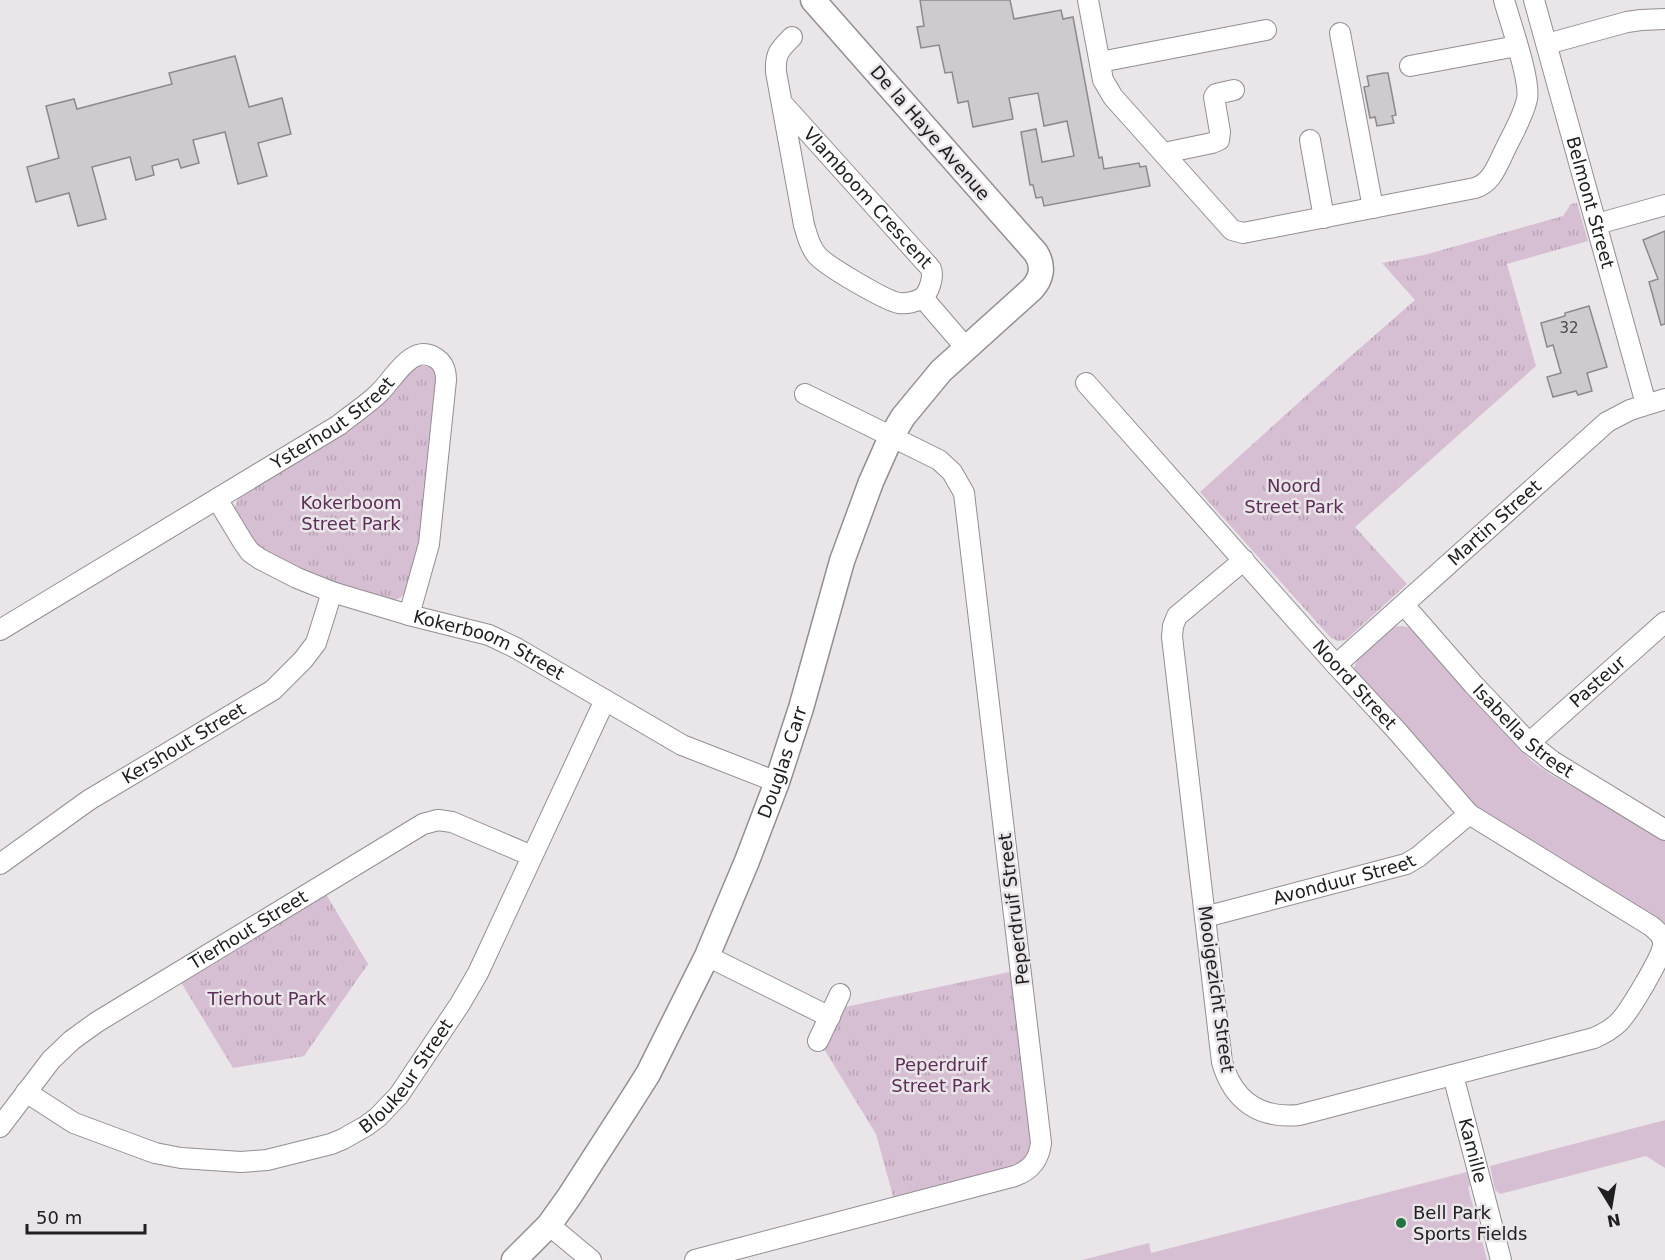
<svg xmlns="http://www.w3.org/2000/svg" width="1665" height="1260" font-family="'DejaVu Sans',sans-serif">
  <defs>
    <pattern id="park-tufts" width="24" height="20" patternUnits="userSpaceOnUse" patternTransform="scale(1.5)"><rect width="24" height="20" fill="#d7bfd3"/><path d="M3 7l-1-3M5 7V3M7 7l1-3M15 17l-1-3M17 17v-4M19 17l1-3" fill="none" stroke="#b8a4b5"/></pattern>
  </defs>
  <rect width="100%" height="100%" fill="#e9e5e8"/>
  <path fill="#d7bfd3" d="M1402 626 1411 628 1517 746 1533 762 1550 774 1665 839V926L1489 821 1469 802 1357 676 1354 668 1357 660 1393 627Z
    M1665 1120V1168L1646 1156 1500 1194 1495 1190 1490 1166Z
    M1467 1172 1470 1186 1468 1187 1487 1260H1082L1149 1243 1151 1253Z"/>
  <path fill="url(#park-tufts)" d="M1577 203 1588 241 1507 264 1536 366 1355 527 1407 584 1346 640 1338 641 1331 638 1200 492 1327 377 1415 300 1382 263 1424 255 1563 216 1571 204Z
    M418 365 430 367 437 374 424 529 407 591C402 597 398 600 390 601L329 585 258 548 235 512V506L239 496 408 370Z
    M324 891 368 964 304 1056 233 1068 179 979Z
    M1014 971 1032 1150 1018 1167 894 1200 876 1134 824 1049 845 1007Z"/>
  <path fill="#cecacd" stroke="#8d898c" stroke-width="1.5" d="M920 0H1010L1014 19 1061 10 1063 19 1073 17 1099 158 1102 157 1104 169 1139 163 1140 167 1146 166 1150 186 1044 206 1042 197 1036 198 1033 185H1030L1021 132 1036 129 1042 162 1074 156 1067 121 1044 126 1038 93 1009 98 1013 119 973 127 968 101 958 103 952 72 945 73 939 45 921 48 917 27 924 26Z
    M235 56 249 107 282 98 291 134 258 143 267 176 238 184 225 132 193 140 199 163 181 168 178 159 152 166 154 175 136 180 130 157 92 167 106 219 78 226 69 193 36 202 27 167 59 158 46 106 74 99 77 109 172 84 169 73Z
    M1384 73H1388L1396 115 1392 116 1394 123 1377 126 1375 117 1370 118 1364 87 1369 86 1367 76Z
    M1665 231V324L1661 325 1649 282 1658 279 1643 240Z
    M1589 306 1607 367 1587 373 1592 391 1578 395 1576 391 1553 397 1547 377 1561 373 1553 345 1547 347 1541 323 1565 316V313Z"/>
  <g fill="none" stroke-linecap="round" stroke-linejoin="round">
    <defs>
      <g id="minor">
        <path d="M1088 0 1103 80 1113 97 1232 230 1243 233 1475 188C1491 183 1496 168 1503 154 1511 136 1523 118 1527 99 1531 80 1510 22 1504 0"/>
        <path id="s1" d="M1534 0 1646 404"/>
        <path d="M1340 33 1373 208"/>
        <path d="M1547 44 1627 22 1641 20 1665 19"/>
        <path d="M1100 62 1266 30"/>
        <path d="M1410 66 1517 46"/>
        <path id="s2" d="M782 103 925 262C927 264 929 266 931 269 934 277 929 293 922 298 916 302 906 304 899 303 886 301 824 265 816 254 809 245 807 235 804 225L776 72C775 54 779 50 792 37"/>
        <path d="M1310 140 1324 218"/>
        <path d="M1164 153 1212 143 1219 140 1220 132 1214 97 1216 94 1234 90"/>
        <path d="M1597 224 1665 205"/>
        <path d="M923 298 966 348"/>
        <path id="s3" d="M1086 383 1336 665 1397 731 1469 814 1651 926C1657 931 1664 936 1663 945 1662 957 1628 1014 1618 1023 1611 1030 1603 1034 1594 1038L1299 1115C1260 1119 1233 1101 1222 1062L1172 637 1173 626 1177 616 1244 560"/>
        <path id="s4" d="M217 499 243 542 250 552 260 559 297 578 332 592 409 615 489 635 516 648 682 745 777 782"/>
        <path id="s5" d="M1404 605 1473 684 1529 743 1552 761 1665 830"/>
        <path id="s6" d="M0 630 339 425C352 414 367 405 379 393 394 379 412 341 437 359 444 364 446 372 446 380L429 544 409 615"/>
        <path id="s7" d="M1336 665 1607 422 1630 410 1665 399"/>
        <path id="s8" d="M1529 743 1665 622"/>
        <path id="s9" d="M0 864 89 800 273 690 303 660 316 643 332 592"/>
        <path id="s10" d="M1205 917 1406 864 1418 857 1469 814"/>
        <path d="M707 956 830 1017"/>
        <path d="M818 1041 840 994"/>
        <path id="s11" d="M1453 1075 1501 1260"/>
        <path id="s12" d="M26 1092 74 1123 155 1153 181 1158 241 1162 267 1160 331 1144 343 1139 366 1126 378 1117 399 1095 460 1004 478 973 605 700"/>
        <path id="s13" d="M0 1127 51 1060 72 1040 97 1022 423 824 438 820 452 822 532 856"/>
        <path d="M549 1225 591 1260"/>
        <path d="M695 1260 1015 1176C1031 1170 1039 1160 1041 1143L964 493 952 472 939 460 805 394"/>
      </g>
      <g id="tertiary">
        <path id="s14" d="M514 1260 549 1225 569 1197 629 1104 648 1074 707 956 747 861 777 782 801 708 842 561 871 482 891 437 903 417 941 371 1032 289C1042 278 1044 266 1036 253L813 0"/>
      </g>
    </defs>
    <use href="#minor" stroke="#928e92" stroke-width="22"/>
    <use href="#tertiary" stroke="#928e92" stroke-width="27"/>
    <use href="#minor" stroke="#fff" stroke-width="20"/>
    <use href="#tertiary" stroke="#fff" stroke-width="24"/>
  </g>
  <circle fill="#247343" stroke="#e9e5e8" stroke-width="2" cx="1401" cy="1223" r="6"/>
  <g text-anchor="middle" stroke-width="5" stroke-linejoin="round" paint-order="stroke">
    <g font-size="15" fill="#4c4a4c">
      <text x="1569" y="333">32</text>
    </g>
    <g font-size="18" fill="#212021" stroke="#e9e5e8">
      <text transform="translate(930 133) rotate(49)" y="6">De la Haye Avenue</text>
      <text dy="6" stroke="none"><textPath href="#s2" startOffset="128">Vlamboom Crescent</textPath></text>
      <text dy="6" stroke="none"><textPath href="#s1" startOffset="210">Belmont Street</textPath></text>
      <text dy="6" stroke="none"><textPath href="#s6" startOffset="392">Ysterhout Street</textPath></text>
      <text dy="6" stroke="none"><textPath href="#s7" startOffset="213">Martin Street</textPath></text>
      <text dy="6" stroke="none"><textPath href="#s4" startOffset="320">Kokerboom Street</textPath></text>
      <text dy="6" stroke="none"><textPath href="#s8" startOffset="92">Pasteur</textPath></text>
      <text dy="6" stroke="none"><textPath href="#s3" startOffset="404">Noord Street</textPath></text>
      <text dy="6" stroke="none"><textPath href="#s5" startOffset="174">Isabella Street</textPath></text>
      <text dy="6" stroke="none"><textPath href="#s9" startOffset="220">Kershout Street</textPath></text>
      <text dy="6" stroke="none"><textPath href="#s14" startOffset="570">Douglas Carr</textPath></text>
      <text dy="6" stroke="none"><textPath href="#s10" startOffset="144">Avonduur Street</textPath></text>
      <text transform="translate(1014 909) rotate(-97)" y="6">Peperdruif Street</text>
      <text dy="6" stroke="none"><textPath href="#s13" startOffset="321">Tierhout Street</textPath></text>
      <text transform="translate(1216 989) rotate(82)" y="6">Mooigezicht Street</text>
      <text dy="6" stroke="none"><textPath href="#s12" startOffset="426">Bloukeur Street</textPath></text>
      <text dy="6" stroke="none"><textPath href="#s11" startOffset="78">Kamille</textPath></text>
    </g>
    <g font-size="18" fill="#5d2e57" stroke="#e9e5e8">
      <text x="1294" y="492">Noord<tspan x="1294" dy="21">Street Park</tspan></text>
      <text x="351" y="509">Kokerboom<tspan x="351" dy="21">Street Park</tspan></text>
      <text x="267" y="1005">Tierhout Park</text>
      <text x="941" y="1071">Peperdruif<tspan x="941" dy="21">Street Park</tspan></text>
    </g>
    <g font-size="18" fill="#212021" stroke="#e9e5e8" text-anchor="start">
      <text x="1413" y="1219">Bell Park<tspan x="1413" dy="21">Sports Fields</tspan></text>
    </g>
  </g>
  <g transform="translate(1611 1206) rotate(169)" stroke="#e9e5e8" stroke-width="4.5" paint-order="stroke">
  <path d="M0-4.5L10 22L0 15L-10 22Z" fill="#212021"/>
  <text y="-9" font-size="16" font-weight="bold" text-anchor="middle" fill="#212021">N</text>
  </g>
  <path d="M27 1224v9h118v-9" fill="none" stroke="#212021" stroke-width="3"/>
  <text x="36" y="1224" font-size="18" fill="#212021" stroke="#e9e5e8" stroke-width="4.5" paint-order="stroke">50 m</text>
</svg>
